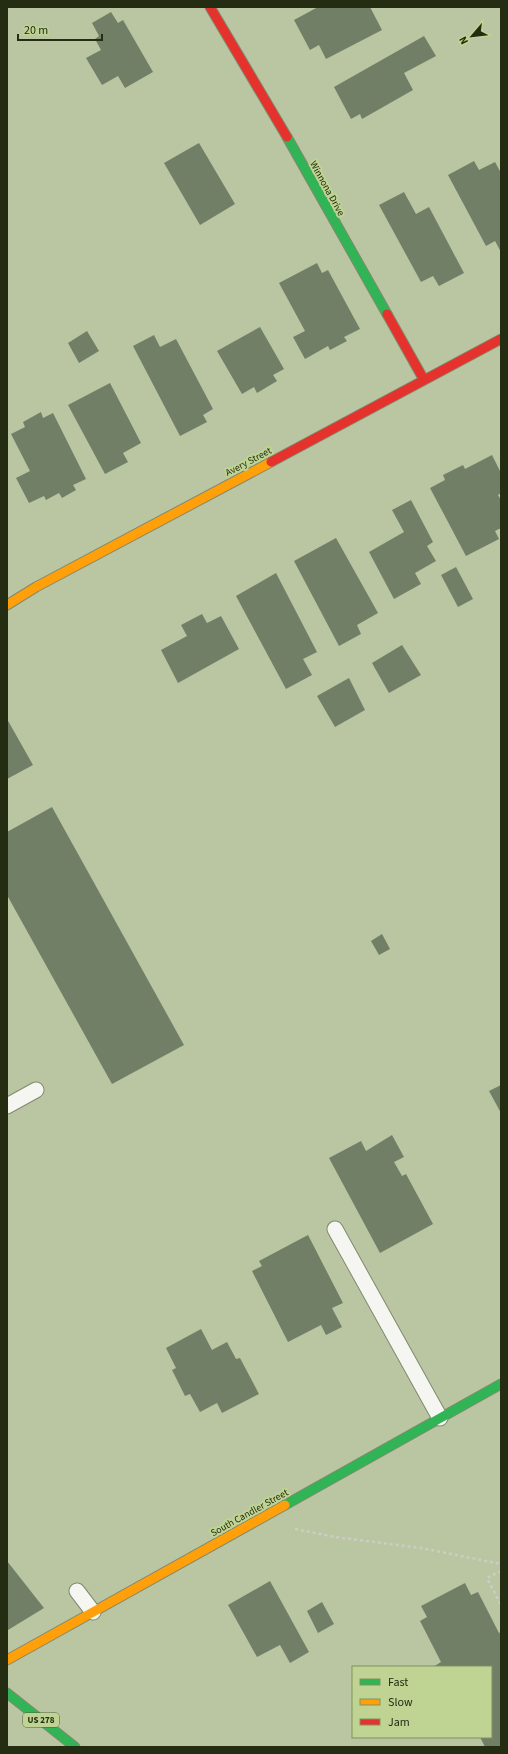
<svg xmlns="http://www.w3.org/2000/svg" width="508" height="1754" font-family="'Source Sans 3',sans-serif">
  <rect width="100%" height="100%" fill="#bac5a2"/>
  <path fill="#717f66" d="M318 7H370L382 30 326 59 319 45 310 50 294 20Z
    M111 12 118 23 123 20 153 72 125 88 118 76 102 85 86 58 101 50 95 39 99 36 92 23Z
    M424 36 436 56 404 73 413 90 362 119 360 114 351 119 334 87Z
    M199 143 235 204 200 225 164 163Z
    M474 161 479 170 495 162 501 173V252L495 241 486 246 448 175Z
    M404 192 416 214 429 207 464 273 439 286 433 276 421 282 379 205Z
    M317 263 322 273 328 270 360 329 344 337 347 341 330 350 328 346 305 359 293 337 305 331 279 283Z
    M260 327 284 369 273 375 277 381 257 393 254 387 242 394 217 351Z
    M87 331 99 351 79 363 68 343Z
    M154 335 160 347 176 339 213 409 203 415 207 422 180 436 133 346Z
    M110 383 141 443 123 453 128 462 105 474 68 405Z
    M41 412 43 418 53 413 86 479 73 485 76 490 62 498 59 493 46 500 44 496 29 503 16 478 30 471 11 434 25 427 23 422Z
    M492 455 501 473V493L498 495 501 500V528L495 531 499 539 466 556 430 488 445 480 443 475 463 465 465 469Z
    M411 500 433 542 427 546 436 561 415 573 421 584 394 599 369 552 404 532 392 510Z
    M336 538 378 613 357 625 361 634 339 646 294 561Z
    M456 567 473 599 458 607 441 575Z
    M276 573 317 652 303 659 312 675 286 689 236 596Z
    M202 614 207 623 221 616 239 649 178 683 161 650 187 636 181 625Z
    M402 645 421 675 389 693 372 663Z
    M349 678 365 710 335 727 317 696Z
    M7 719 33 765 7 779Z
    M52 807 184 1045 112 1084 7 895V832Z
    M382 934 390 949 379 955 371 941Z
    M501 1085V1113L489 1091Z
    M392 1135 404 1157 394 1162 402 1176 406 1174 433 1224 380 1253 329 1158 361 1141 366 1151Z
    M308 1235 343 1303 332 1308 342 1327 326 1335 321 1325 288 1342 252 1271 262 1266 259 1261Z
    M201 1329 212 1350 227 1342 236 1359 240 1358 259 1394 222 1413 217 1403 200 1412 190 1394 185 1396 172 1370 176 1368 166 1348Z
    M7 1561 44 1608 8 1630 7 1628Z
    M270 1581 309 1652 290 1663 280 1645 257 1657 228 1605Z
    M465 1583 471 1595 478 1592 499 1633 501 1632V1747H485L480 1737H491V1667H433L441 1662 420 1621 427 1617 421 1606Z
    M322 1602 334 1624 318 1633 307 1611Z"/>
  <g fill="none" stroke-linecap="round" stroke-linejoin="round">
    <defs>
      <path id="lane" d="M7 1106 36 1090
        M335 1229 440 1418
        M77 1591 93 1612"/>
      <path id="fast" d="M287 137 387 314
        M285 1505 501 1384
        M7 1693 75 1747"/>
      <path id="slow" d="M7 605 36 587 271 462
        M7 1660 285 1505"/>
      <path id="jam" d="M210 7 287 137
        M387 314 424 380
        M271 462 501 339"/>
    </defs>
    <use href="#lane" stroke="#818a6e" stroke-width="17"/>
    <use href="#fast" stroke="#818a6e" stroke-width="11"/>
    <use href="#slow" stroke="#818a6e" stroke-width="11"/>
    <use href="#jam" stroke="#818a6e" stroke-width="11"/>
    <path stroke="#cbcec3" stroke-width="2.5" stroke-dasharray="3 3" stroke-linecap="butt" d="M295 1529 335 1537 421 1548 501 1564
      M501 1571 487 1578 501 1605"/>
    <use href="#lane" stroke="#f5f6f1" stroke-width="15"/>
    <use href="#fast" stroke="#30b455" stroke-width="9"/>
    <use href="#slow" stroke="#ff9f0a" stroke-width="9"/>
    <use href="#jam" stroke="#e5322d" stroke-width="9"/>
  </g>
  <g text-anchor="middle" stroke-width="4" stroke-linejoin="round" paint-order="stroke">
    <rect fill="#bfd493" stroke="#525e39" stroke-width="1" x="23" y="1713" width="36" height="14" rx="3"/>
    <g font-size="9" font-weight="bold" fill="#242c12">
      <text x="41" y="1723">US 278</text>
    </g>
    <g font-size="10" fill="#242c12" stroke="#bfd493">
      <text transform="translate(328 188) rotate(61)" y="4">Winnona Drive</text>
      <text transform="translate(248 461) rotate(-28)" y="4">Avery Street</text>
      <text transform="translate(249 1512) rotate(-29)" y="4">South Candler Street</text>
    </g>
  </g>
  <rect width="508" height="1754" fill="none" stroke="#242c12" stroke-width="16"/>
  <rect x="352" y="1666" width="140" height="72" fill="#bfd493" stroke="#81915f"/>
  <rect x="360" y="1679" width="20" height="6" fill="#30b455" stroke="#81915f"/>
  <text x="388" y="1686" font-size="12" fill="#242c12">Fast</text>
  <rect x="360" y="1699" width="20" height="6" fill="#ff9f0a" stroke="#81915f"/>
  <text x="388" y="1706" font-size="12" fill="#242c12">Slow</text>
  <rect x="360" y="1719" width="20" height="6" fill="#e5322d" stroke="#81915f"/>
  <text x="388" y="1726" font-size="12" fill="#242c12">Jam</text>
  <g transform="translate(472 36) rotate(242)" stroke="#bfd493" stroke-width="3" paint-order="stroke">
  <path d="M0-3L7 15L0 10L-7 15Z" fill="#242c12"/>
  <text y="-6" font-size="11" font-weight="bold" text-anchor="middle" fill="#242c12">N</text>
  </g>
  <path d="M18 34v6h84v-6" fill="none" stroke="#242c12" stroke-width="2"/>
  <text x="24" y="34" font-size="12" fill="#242c12" stroke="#bfd493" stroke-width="3" paint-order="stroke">20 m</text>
</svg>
